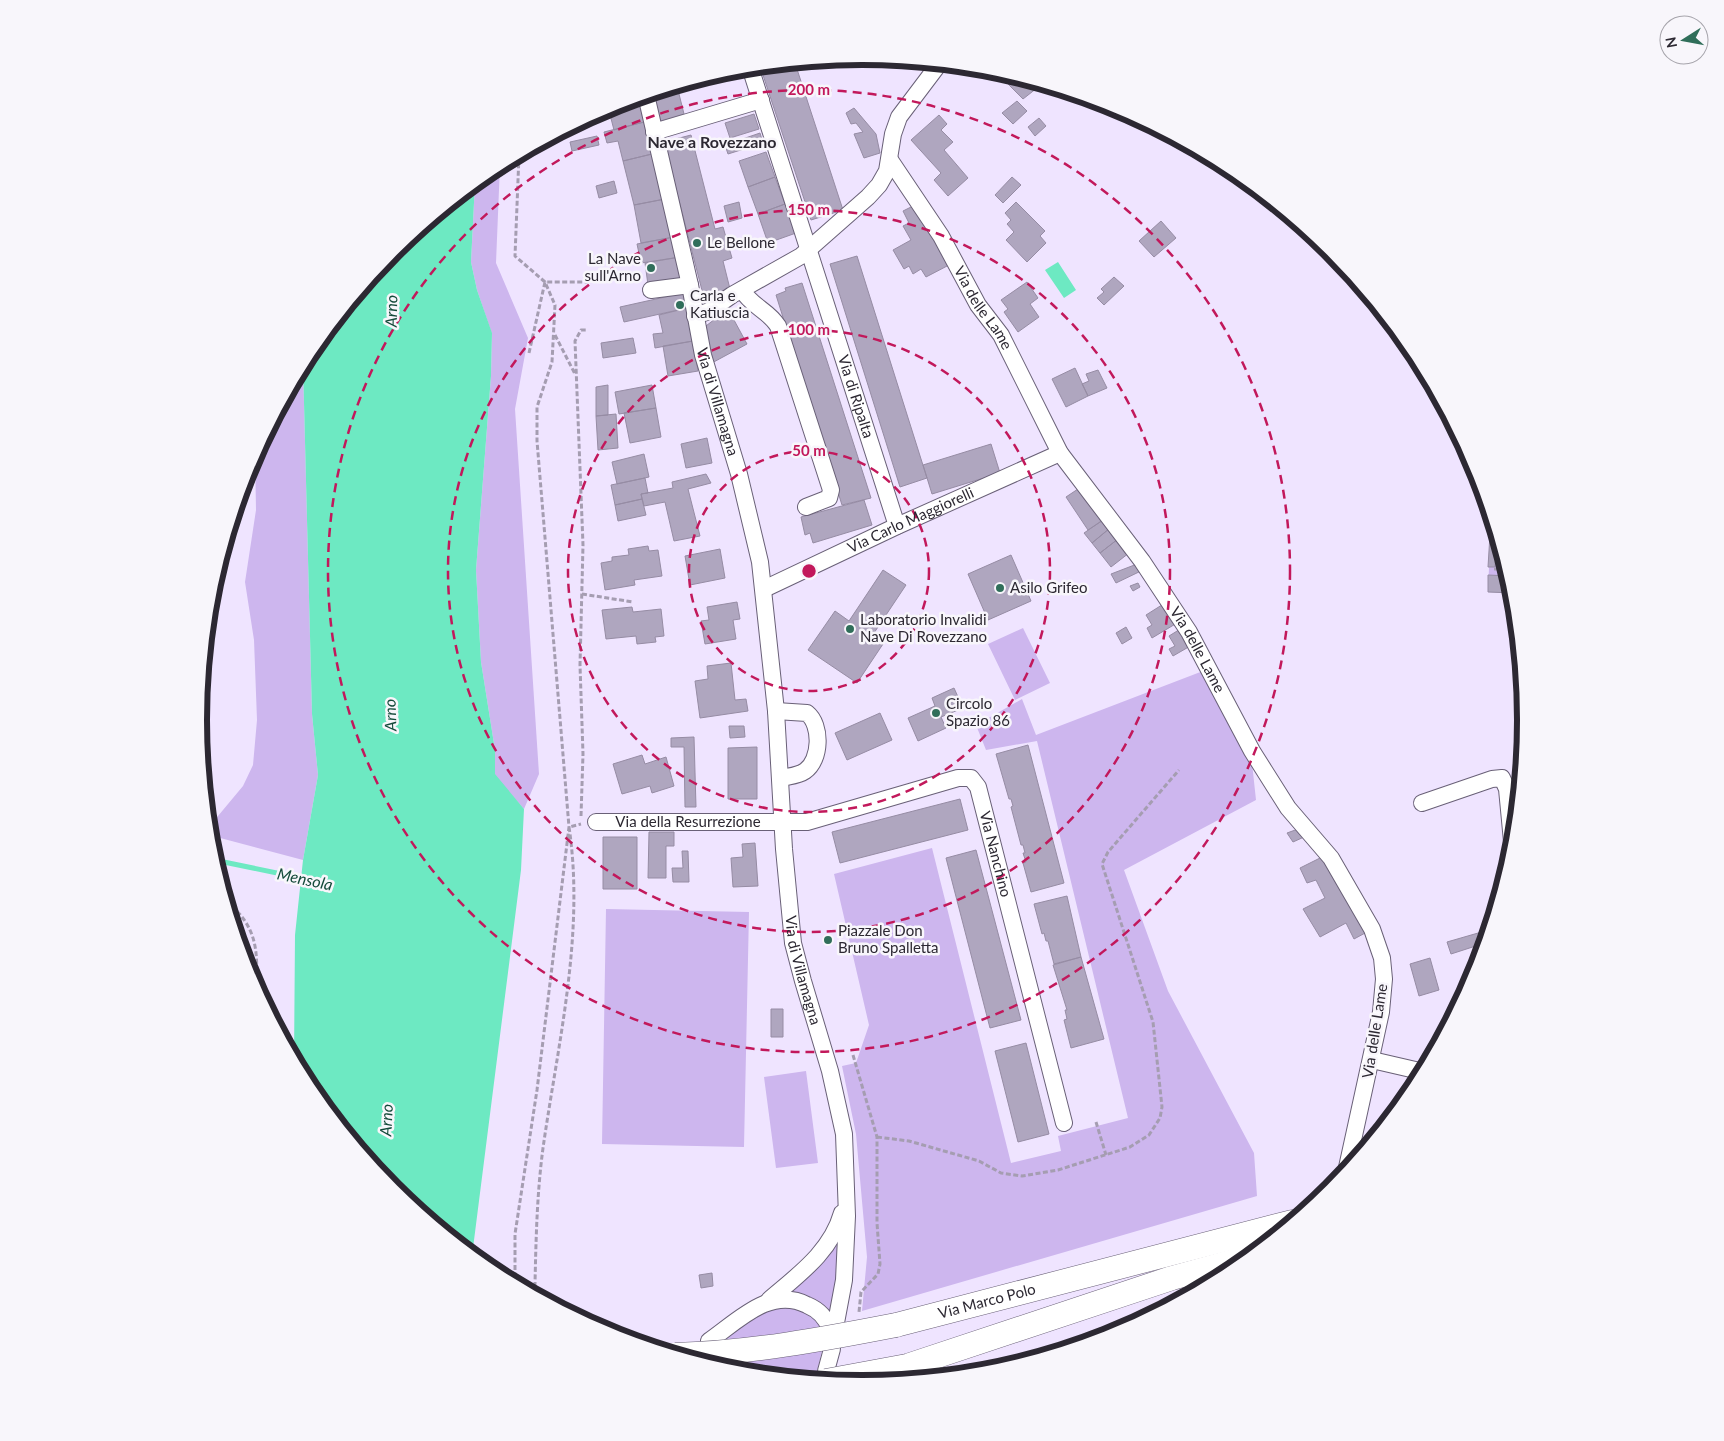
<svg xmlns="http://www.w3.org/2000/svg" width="1724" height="1441" font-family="Lato,sans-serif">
  <rect width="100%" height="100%" fill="#efe4ff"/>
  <path fill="#cdb6ee" d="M500 165 496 263 528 338 515 409 539 774 524 809 494 775 495 750 481 662 476 570 491 376 492 334 477 290 471 262 475 183Z
    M303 364 312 714 318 775 303 860 209 835 213 822 243 786 253 765 257 720 254 640 245 582 256 510 255 453Z
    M1491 518 1514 591V593L1488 592Z
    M1023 628 1050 683 1015 700 988 644Z
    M1203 671 1252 763 1256 800 1124 870 1168 991 1254 1153 1257 1196 862 1311 867 1257 856 1134 842 1066 856 1063 869 1025 834 874 932 848 1011 1163 1061 1151 1058 1136 1128 1118 1037 741 986 750 976 725 1022 699 1036 735Z
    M606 909 749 912 744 1147 602 1144Z
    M806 1071 818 1163 776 1168 764 1077Z
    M838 1239 839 1270 834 1319 783 1293Z
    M786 1305 815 1316 826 1334 815 1380 732 1372 690 1359 759 1312Z"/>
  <path fill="#6de9c2" d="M475 183 471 262 477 290 492 333 491 376 476 570 481 662 495 750V774L524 809 521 870 472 1256 392 1190 310 1089 294 1061 295 935 303 860 318 775 312 714 303 364 310 351 393 251Z
    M1058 262 1076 290 1064 298 1045 270Z"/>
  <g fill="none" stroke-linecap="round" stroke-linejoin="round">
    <path stroke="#6de9c2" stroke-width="5" d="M214 860 306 879"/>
  </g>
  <path fill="#afa6bf" stroke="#968ca4" d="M795 63 843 210 811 220 760 66Z
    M1011 75 1037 83 1034 85 1037 88 1023 99 1005 81Z
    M677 86 684 114 660 121 653 93Z
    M638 99 644 122 614 130 608 107Z
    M1017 101 1027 111 1013 124 1002 113Z
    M854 108 876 134 880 153 864 158 854 134 863 132 856 123 851 124 846 113Z
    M754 114 759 129 730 138 725 123Z
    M939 115 947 124 941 130 953 142 944 150 968 178 948 196 934 180 941 173 911 140Z
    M1039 118 1046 126 1035 136 1028 127Z
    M644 122 652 154 623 161 618 141 607 143 604 132Z
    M760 133 763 143 728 154 725 145Z
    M691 135 715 229 723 227 732 258 723 261 731 293 705 302 664 142Z
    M597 136 599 145 572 151 570 142Z
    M766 152 775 177 748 187 739 161Z
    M652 154 665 199 634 205 623 161Z
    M775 177 785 204 758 214 748 187Z
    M1012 177 1021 185 1003 203 995 195Z
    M614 181 617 193 599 198 596 186Z
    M665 199 674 237 641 243 634 205Z
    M739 202 742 218 728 222 724 206Z
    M1016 202 1045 231 1040 236 1046 243 1027 262 1006 240 1014 232 1007 224 1011 220 1005 213Z
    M785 204 796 233 768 243 758 214Z
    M915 205 949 265 926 277 921 269 913 274 909 266 904 269 893 250 911 240 903 226 909 223 903 211Z
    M1161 221 1176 238 1154 257 1139 241Z
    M674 237 680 257 641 263 637 244Z
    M857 256 927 478 900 487 830 264Z
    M680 257 685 280 648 285 645 263Z
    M1114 277 1124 286 1104 305 1097 298 1104 292 1101 289Z
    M1027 282 1038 298 1030 304 1039 317 1018 332 1004 312 1008 309 1001 300Z
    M802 283 871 498 842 505 776 295 786 291 785 288Z
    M683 293 687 308 624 322 620 307Z
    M687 308 693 341 655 348 653 334 663 333 659 315Z
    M728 309 747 344 710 364 702 329Z
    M633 338 636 353 603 358 601 343Z
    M693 341 698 371 668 376 663 346Z
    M1075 368 1088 396 1066 407 1052 379Z
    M1098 370 1107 388 1088 396 1082 384 1089 381 1086 374Z
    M608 385V415L596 416V387Z
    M652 385 656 408 619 414 615 392Z
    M656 408 661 437 630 443 624 413Z
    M616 414 618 448 598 450 596 416Z
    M707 438 712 463 686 468 681 444Z
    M991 444 1000 473 932 494 923 465Z
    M644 454 649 477 617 484 612 462Z
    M706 474 711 483 688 489 700 536 674 541 665 502 644 506 641 494 673 488 672 482Z
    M645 478 648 493 641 494 642 499 615 505 611 485Z
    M1078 489 1103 520 1088 530 1066 497Z
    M642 499 646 515 618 521 615 505Z
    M864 500 872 525 813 543 810 533 805 535 801 517Z
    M1491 518 1497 537 1495 567H1488Z
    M1103 520 1110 528 1092 543 1084 533Z
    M1110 528 1118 539 1100 553 1092 543Z
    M1118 539 1129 553 1111 567 1100 553Z
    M648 546 649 551 658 550 662 576 634 580 635 585 605 590 601 563 612 561V557L629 555 628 549Z
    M720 549 725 578 690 585 685 556Z
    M1011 555 1031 601 988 620 968 574Z
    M1137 564 1143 570 1116 583 1111 574Z
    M883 570 906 585 872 636 883 644 857 683 808 650 835 611 849 621Z
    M1488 575 1509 576 1514 593 1488 592Z
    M1138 583 1140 587 1133 591 1130 586Z
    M737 602 740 619 733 620 736 639 705 644 701 621 709 620 707 607Z
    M1165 603 1177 623 1152 638 1147 628 1152 625 1146 615Z
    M632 607 633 612 661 609 664 636 655 637 656 642 637 644 636 636 606 639 602 610Z
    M1126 627 1132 638 1122 644 1116 633Z
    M1182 628 1192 645 1173 656 1169 649 1175 646 1169 636Z
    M731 663 735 700 746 699 748 711 700 718 695 681 708 679 707 666Z
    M954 688 963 708 941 717 946 728 918 741 908 718 935 706 932 698Z
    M880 713 892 740 847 760 835 733Z
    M729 726H744L745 737 730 738Z
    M694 737 696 807H685L684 747H671V738Z
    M1028 745 1064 883 1031 892 1023 863 1026 862 1023 853H1025L1023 845H1021L1011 807 1013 806 1011 799H1009L996 754Z
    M757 747V799H728V748Z
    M642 755 645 764 666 757 674 786 652 793 650 786 622 794 613 764Z
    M960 799 968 830 840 863 832 832Z
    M1298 829 1304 837 1293 842 1287 833Z
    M649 832H674V846H666V878H648Z
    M603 837H637V889H603Z
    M755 843 758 886 733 887 731 858 743 857 742 844Z
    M976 850 1021 1020 990 1028 946 858Z
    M682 851H688L689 882H673L672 868H683Z
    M1322 857 1337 885 1341 883 1367 932 1354 939 1346 923 1320 937 1303 909 1325 898 1316 880 1307 883 1300 868Z
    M1067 896 1081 957 1054 964 1048 941H1046L1044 933 1042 934 1034 904Z
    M232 922 237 923 240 930 238 942Z
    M1485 931 1487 938 1485 943 1451 954 1447 942Z
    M1081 957 1104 1039 1071 1048 1064 1020 1067 1019 1065 1010H1067L1053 965Z
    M1430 958 1439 990 1419 996 1410 964Z
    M771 1009H783V1037H771Z
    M1026 1043 1049 1134 1018 1142 995 1051Z
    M712 1273 713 1286 701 1288 699 1275Z"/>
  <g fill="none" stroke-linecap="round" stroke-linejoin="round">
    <defs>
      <g id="minor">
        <path id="s1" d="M750 67 897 526"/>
        <path id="s2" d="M646 95 690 285 703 355 739 474 760 562 776 711 784 849 793 943 803 981 830 1071 844 1134 847 1216 844 1280 835 1328"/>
        <path d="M654 132 761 100"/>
        <path id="s3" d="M890 160 941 236 978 305 1001 335 1060 453 1142 561 1189 632 1252 751 1288 808 1331 858 1372 929 1382 958 1384 979 1381 1012 1346 1172"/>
        <path d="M651 290 690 285"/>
        <path d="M742 290C752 307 768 310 778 326L831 490 829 498 806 507"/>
        <path d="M695 316 709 311 732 295 801 256 868 197 879 185 887 171 893 134 899 117 939 64"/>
        <path id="s4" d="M764 589 897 526 1060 453"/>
        <path d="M776 711 807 713C822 725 821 760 805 771 798 776 789 776 781 778"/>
        <path d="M1422 803 1492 779 1502 778 1507 789 1513 852"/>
        <path id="s5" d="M596 822H807L958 778H971L978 787 1064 1123"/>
        <path d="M1372 1060 1424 1072"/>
        <path d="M769 1300C798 1275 831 1252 842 1213"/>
        <path d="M709 1341C738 1321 770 1286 807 1305 819 1310 826 1317 830 1329"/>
        <path d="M826 1371 832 1349"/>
      </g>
      <g id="highway">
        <path id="s6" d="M896 1325 1292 1222"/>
        <path d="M907 1366 1172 1278 1252 1256"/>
      </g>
    </defs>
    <use href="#minor" stroke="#696077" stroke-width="18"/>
    <use href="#highway" stroke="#696077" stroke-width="25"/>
    <path stroke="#a59db1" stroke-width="3" stroke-dasharray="5 2.5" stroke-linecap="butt" d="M555 335 575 374
      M529 353 545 282H588
      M1494 569H1507
      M582 594 633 602
      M204 787 206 636
      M581 816 583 754 580 665 583 545 575 341 581 330H586
      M226 901C258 927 258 951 256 990
      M853 1055 877 1137V1223L880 1264 878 1274 861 1292 859 1312
      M1096 1122 1106 1155
      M877 1137 909 1141 979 1161 1001 1173 1022 1176 1058 1170 1130 1147 1149 1135 1160 1118 1162 1107 1153 1022 1102 864 1108 852 1179 770
      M515 1285V1234L537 1090 569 827 537 441V407L552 362 555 305 545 282 515 256 519 155
      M532 1294 535 1284C536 1238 537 1193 543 1148 558 1043 585 933 569 827L581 824"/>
    <use href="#minor" stroke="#fff" stroke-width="16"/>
    <use href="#highway" stroke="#fff" stroke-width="24"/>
    <defs>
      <path id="highway-bridge" d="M675 1355C750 1353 824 1339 896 1325
        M826 1381 907 1366"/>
    </defs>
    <use href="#highway-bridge" stroke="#696077" stroke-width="25" stroke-linecap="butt"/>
    <use href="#highway-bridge" stroke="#fff" stroke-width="24"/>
  </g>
  <g fill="none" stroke="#c2185b" stroke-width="2.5" stroke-dasharray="9 6">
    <circle cx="809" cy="571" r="120"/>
    <circle cx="809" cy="571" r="241"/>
    <circle cx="809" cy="571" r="361"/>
    <circle cx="809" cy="571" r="481"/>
  </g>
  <g fill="#306e5a" stroke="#f8f6fb" stroke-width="2">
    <circle cx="697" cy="243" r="5"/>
    <circle cx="651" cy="268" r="5"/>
    <circle cx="680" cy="305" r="5"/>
    <circle cx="1000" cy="588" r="5"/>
    <circle cx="850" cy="629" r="5"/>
    <circle cx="936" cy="713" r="5"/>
    <circle cx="828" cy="940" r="5"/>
  </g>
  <g text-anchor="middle" stroke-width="5" stroke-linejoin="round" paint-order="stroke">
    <g font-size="15" fill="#2c2832" stroke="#f8f6fb" text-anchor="start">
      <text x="707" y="248">Le Bellone</text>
      <text x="641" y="264" text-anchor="end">La Nave<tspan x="641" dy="17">sull'Arno</tspan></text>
      <text x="690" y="301">Carla e<tspan x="690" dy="17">Katiuscia</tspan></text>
      <text x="1010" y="593">Asilo Grifeo</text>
      <text x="860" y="625">Laboratorio Invalidi<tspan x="860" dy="17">Nave Di Rovezzano</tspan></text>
      <text x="946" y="709">Circolo<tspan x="946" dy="17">Spazio 86</tspan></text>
      <text x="838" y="936">Piazzale Don<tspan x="838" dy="17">Bruno Spalletta</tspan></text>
    </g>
    <g font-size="15" fill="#2c2832" stroke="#f8f6fb">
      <text dy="5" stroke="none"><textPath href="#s3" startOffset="175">Via delle Lame</textPath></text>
      <text dy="5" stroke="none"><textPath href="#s1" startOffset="346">Via di Ripalta</textPath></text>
      <text dy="5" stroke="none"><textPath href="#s2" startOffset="315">Via di Villamagna</textPath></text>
      <text dy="5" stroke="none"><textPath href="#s4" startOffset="162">Via Carlo Maggiorelli</textPath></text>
      <text dy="5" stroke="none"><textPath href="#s3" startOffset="580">Via delle Lame</textPath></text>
      <text dy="5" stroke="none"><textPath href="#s5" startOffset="92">Via della Resurrezione</textPath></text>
      <text dy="5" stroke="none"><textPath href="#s5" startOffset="462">Via Nanchino</textPath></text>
      <text dy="5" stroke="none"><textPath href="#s2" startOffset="892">Via di Villamagna</textPath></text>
      <text transform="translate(1375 1031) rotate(-81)" y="5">Via delle Lame</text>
      <text dy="5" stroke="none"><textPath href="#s6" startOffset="94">Via Marco Polo</textPath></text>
    </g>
    <g font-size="16" font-weight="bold" fill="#2c2832" stroke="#f8f6fb">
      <text x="712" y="148">Nave a Rovezzano</text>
    </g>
    <g font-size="16" font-style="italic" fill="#144a3a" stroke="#f8f6fb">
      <text transform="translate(391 311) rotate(-89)" y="6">Arno</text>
      <text transform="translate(390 715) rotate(-92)" y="6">Arno</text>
      <text transform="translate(305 879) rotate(12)" y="6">Mensola</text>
      <text transform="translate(386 1120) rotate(-87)" y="6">Arno</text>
    </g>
  </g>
  <path d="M0 0H1724V1441H0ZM207 720a655 655 0 1 1 1310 0a655 655 0 1 1-1310 0Z" fill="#f8f6fb" fill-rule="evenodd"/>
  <path fill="none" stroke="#2c2832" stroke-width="6" d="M207 720a655 655 0 1 1 1310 0a655 655 0 1 1-1310 0Z"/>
  <circle cx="809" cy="571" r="8" fill="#c2185b" stroke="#f8f6fb" stroke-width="2.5"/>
  <g font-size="15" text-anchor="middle" font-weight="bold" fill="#c2185b" stroke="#f8f6fb" stroke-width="5" stroke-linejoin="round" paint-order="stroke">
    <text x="809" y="95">200 m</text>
    <text x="809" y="215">150 m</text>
    <text x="809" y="335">100 m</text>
    <text x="809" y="456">50 m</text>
  </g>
  <g transform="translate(1684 40) rotate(259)"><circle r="24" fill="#f8f6fb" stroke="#a6a4ab"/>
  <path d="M0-4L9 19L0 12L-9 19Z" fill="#306e5a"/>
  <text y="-8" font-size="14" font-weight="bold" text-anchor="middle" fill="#2c2832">N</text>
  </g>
</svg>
